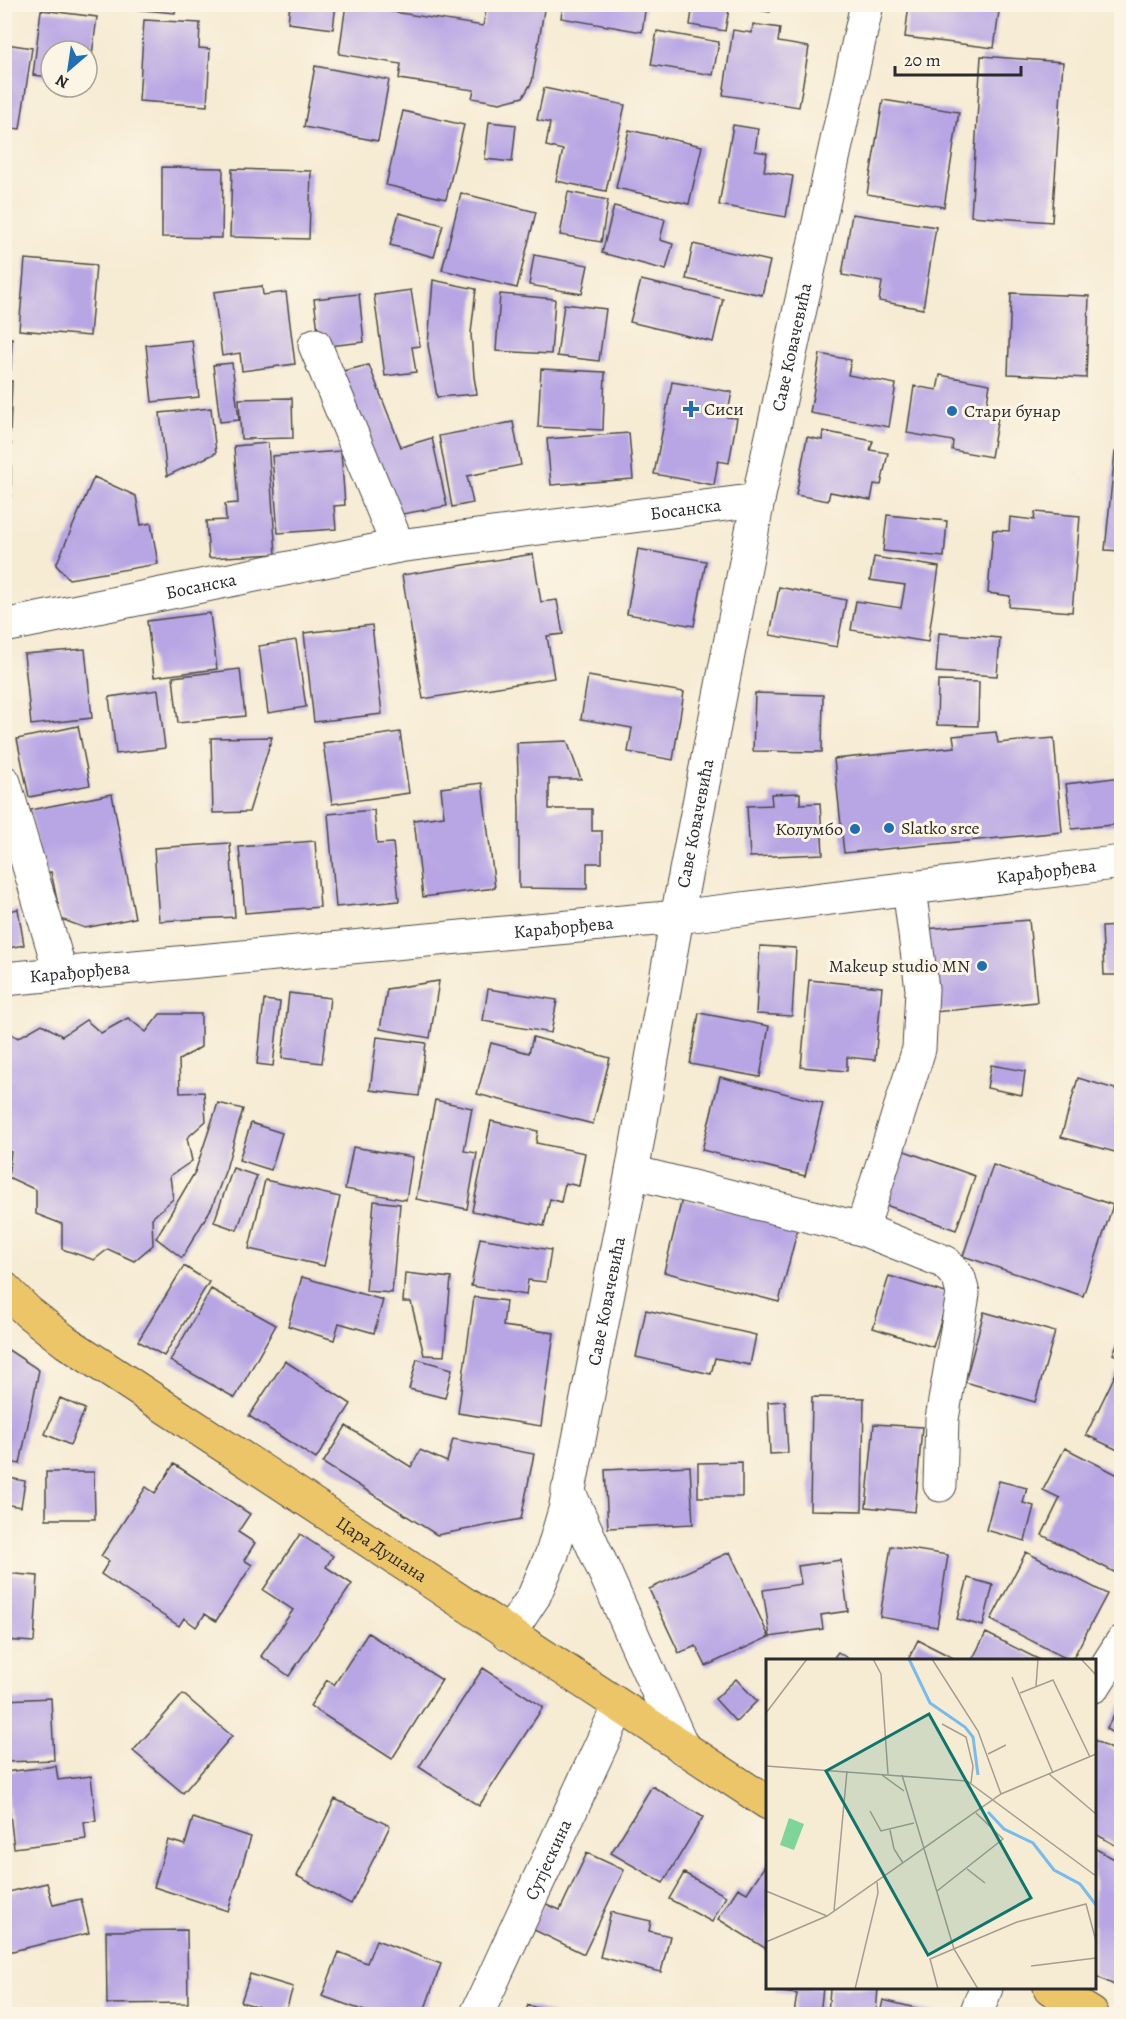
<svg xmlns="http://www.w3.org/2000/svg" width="1126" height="2019" font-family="Alegreya,serif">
  <rect width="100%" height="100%" fill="#fcf5e5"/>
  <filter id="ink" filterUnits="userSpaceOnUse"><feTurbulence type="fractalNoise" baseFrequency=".0167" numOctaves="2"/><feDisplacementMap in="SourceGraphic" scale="12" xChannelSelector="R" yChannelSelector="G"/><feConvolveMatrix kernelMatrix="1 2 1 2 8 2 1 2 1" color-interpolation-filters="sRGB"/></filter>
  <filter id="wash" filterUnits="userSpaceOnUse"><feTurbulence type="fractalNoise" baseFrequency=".008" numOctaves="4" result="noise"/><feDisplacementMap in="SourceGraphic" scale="24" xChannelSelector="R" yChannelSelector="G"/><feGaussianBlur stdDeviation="1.35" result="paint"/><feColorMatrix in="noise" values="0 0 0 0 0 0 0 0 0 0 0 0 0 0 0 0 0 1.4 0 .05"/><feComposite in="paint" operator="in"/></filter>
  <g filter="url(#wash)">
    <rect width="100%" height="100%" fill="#f6ebd3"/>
    <g id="blocks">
      <path fill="#b8a6e4" d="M111 4H176L175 13 111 7Z
        M290 4H336L333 29 288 23Z
        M346 4H381L380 10 483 26 487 4H545L532 82 523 97 500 103 472 98 474 90 399 79 401 64 339 54Z
        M563 4H646L642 32 561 18Z
        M693 4H730L725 31 690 25Z
        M747 4H772L770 12 746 8Z
        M909 4H1000L994 48 905 37Z
        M41 10 97 17 88 86H87V51H51V77L33 75Z
        M144 20 200 23 199 48 210 49 207 106 139 101Z
        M753 24 780 28 778 42 809 47 799 107 723 95 733 30 752 33Z
        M4 28 9 29 6 44 32 48 20 129 4 127Z
        M657 31 719 42 713 75 651 65Z
        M981 56 1063 62 1052 222 971 216Z
        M315 66 389 80 378 141 304 127Z
        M544 88 625 105 606 191 556 181 563 150 546 146 550 123 537 120Z
        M883 100 959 112 944 207 867 194Z
        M403 111 464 125 446 199 386 185Z
        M489 122 516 125 512 162 485 159Z
        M733 125 758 129 755 151 767 153 764 171 793 176 786 217 719 205Z
        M629 130 702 146 689 204 616 188Z
        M162 167 223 168 222 238 162 237Z
        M232 169 311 171 309 239 230 237Z
        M568 192 608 200 601 242 560 235Z
        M461 193 536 212 517 288 442 270Z
        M614 206 665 219 660 240 673 244 666 270 602 253Z
        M399 213 443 225 434 257 390 245Z
        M852 214 936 227 923 309 879 301 882 282 842 275Z
        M693 244 770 261 762 295 686 279Z
        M534 255 588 265 582 294 529 285Z
        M25 259 96 265 90 336 19 330Z
        M433 280 476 289 471 333 474 377 477 394 437 397 428 345Z
        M641 280 723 299 713 342 630 322Z
        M262 286 263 295 286 292 295 364 242 371 240 353 222 356 214 292Z
        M411 290 420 346 412 347 416 372 385 376 374 295Z
        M1011 293 1089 296 1086 378 1008 374Z
        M359 294 364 342 320 347 314 299Z
        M500 294 555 299 551 354 496 351Z
        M564 304 606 309 599 361 557 356Z
        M4 338H12L11 370H4Z
        M192 340 199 397 152 402 146 345Z
        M820 354 851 360 848 375 896 384 889 427 810 413Z
        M232 363 239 420 220 422 213 365Z
        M369 365 401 447 432 438 447 506 397 515 334 373Z
        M541 369 605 372 603 430 538 427Z
        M940 375 990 384 985 415 998 417 991 457 952 450 953 441 907 433 914 386 937 390Z
        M4 381H12L10 433 4 432Z
        M672 382 732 392 727 417 737 418 729 463 718 461 714 485 654 474Z
        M292 398 293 438 241 439 239 399Z
        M211 408 216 453 167 476 160 413Z
        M513 422 521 465 467 476 473 503 452 507 439 436Z
        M823 431 873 441 870 450 888 453 881 485 874 484 871 500 830 492 828 501 796 495 807 437 822 440Z
        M629 433 633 479 551 485 547 439Z
        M4 443H11V496L4 495Z
        M268 443 276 554 209 558 206 521 226 520 225 504 238 503 234 446Z
        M341 451 345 505 334 506 336 529 278 533 272 456Z
        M1115 452 1122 453V551L1105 550Z
        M94 477 136 496 141 525 151 523 158 564 69 579 56 565Z
        M1035 512 1080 516 1072 612 1009 607 1010 596 988 593 993 530 1009 531 1010 517 1034 520Z
        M887 515 947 521 944 557 883 551Z
        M638 549 706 561 694 626 627 614Z
        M533 554 541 602 557 600 563 634 547 636 554 678 423 699 402 575Z
        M874 557 939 567 928 642 851 630 856 601 901 608 905 585 870 580Z
        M779 587 846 600 837 647 770 635Z
        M210 613 217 669 154 677 147 621Z
        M372 625 382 714 314 722 304 633Z
        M939 633 1000 638 997 676 936 672Z
        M296 640 306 707 268 713 259 646Z
        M85 649 92 718 31 725 24 654Z
        M240 669 245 716 178 723 173 677Z
        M588 676 684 692 673 760 628 752 632 728 581 719Z
        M938 681 979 682 978 726 937 725Z
        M158 690 165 748 116 754 109 697Z
        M755 693 823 695 822 752 753 751Z
        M78 726 90 785 29 797 17 739Z
        M400 732 409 793 332 804 323 743Z
        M996 732 998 743 1054 738 1062 832 844 853 834 759 955 747 953 736Z
        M272 737 249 812 213 813 211 738Z
        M567 741 581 779H549V809H592V831H602V863H587V889L519 888V809L517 743Z
        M1122 777V824L1072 829 1066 784Z
        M482 783 495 888 423 897 414 820 444 816 441 788Z
        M800 793V804L820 803 823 854 750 857 747 806 772 805 771 794Z
        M112 794 135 918 85 928 61 919 51 872 42 874 30 810Z
        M374 810 377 844 393 843 399 901 336 907 328 814Z
        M315 841 320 907 245 913 239 847Z
        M230 843 235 917 159 921 154 848Z
        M18 909 24 945 4 949V912Z
        M1029 920 1037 1002 934 1012 926 929Z
        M1122 926V975H1104L1102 927Z
        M760 946 796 948 792 1016 756 1014Z
        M809 980 882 987 875 1060 847 1057V1071L801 1067Z
        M439 981 430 1038 380 1029 387 989Z
        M488 989 557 1000 551 1033 483 1021Z
        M289 993 330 998 322 1063 282 1058Z
        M264 1000 280 1002 273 1066 257 1064Z
        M699 1013 769 1026 760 1077 690 1064Z
        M160 1014H201V1047L179 1060 180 1093 204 1092 206 1121 187 1138 192 1161 170 1176 173 1199 152 1218 153 1245 134 1261 108 1249 94 1260 62 1249V1224L36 1214V1190L8 1177 11 1152 4 1149V1032H8L18 1038 42 1024 62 1036 86 1020 101 1033 128 1018 146 1032Z
        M377 1037 426 1043 419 1096 370 1090Z
        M533 1037 610 1058 593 1124 477 1094 491 1043 529 1053Z
        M991 1065 1025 1071 1022 1095 987 1088Z
        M720 1077 823 1103 805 1176 702 1150Z
        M1078 1078 1122 1091V1154L1061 1137Z
        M435 1100 472 1108 464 1151 477 1153 467 1209 416 1199Z
        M218 1103 243 1109 226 1169 212 1207 182 1258 156 1238 195 1172Z
        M491 1121 538 1131 536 1143 585 1153 579 1186 565 1183 561 1202 550 1199 544 1226 472 1211Z
        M251 1123 282 1133 271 1170 239 1160Z
        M353 1147 413 1157 406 1200 345 1189Z
        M899 1149 975 1176 956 1230 880 1203Z
        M993 1165 1113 1205 1083 1296 963 1256Z
        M233 1168 257 1176 237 1230 214 1222Z
        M265 1180 340 1197 324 1266 249 1249Z
        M682 1199 798 1228 779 1302 664 1272Z
        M374 1201 400 1204 392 1293 366 1291Z
        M480 1238 551 1250 546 1282 528 1280 526 1295 471 1286Z
        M184 1266 209 1282 164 1356 138 1341Z
        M405 1273 451 1278 444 1356 424 1355 411 1302H403Z
        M889 1276 949 1294 933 1347 873 1328Z
        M302 1277 383 1300 374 1333 339 1323 334 1340 288 1326Z
        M211 1289 276 1325 235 1398 170 1361Z
        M474 1297 506 1301 503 1326 554 1333 541 1426 458 1413Z
        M646 1310 756 1335 750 1365 715 1358 711 1374 636 1357Z
        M984 1312 1055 1332 1035 1402 965 1382Z
        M1121 1334H1122V1358L1113 1354Z
        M4 1347 39 1370 20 1464 4 1461Z
        M417 1359 452 1369 445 1398 409 1389Z
        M285 1361 351 1404 316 1459 249 1416Z
        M1117 1371 1122 1374V1452L1086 1435Z
        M812 1397 864 1398 862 1511 810 1510Z
        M60 1398 85 1409 70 1445 45 1434Z
        M785 1401 788 1453 770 1454 768 1402Z
        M874 1424 922 1427 915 1512 866 1507Z
        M346 1426 411 1467 420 1450 447 1462 453 1439 534 1454 521 1519 437 1535 323 1463Z
        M1065 1448 1122 1477V1562L1116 1573 1042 1535 1060 1498 1043 1490Z
        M742 1462V1497H698V1463Z
        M174 1464 250 1514 238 1532 255 1543 244 1560 252 1565 216 1621 205 1614 196 1627 184 1618 179 1626 101 1574 109 1561 101 1556 146 1487 155 1493Z
        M690 1466 693 1524 608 1528 605 1470Z
        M46 1472H94L95 1519H46Z
        M4 1477 25 1481 21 1507 4 1504Z
        M999 1481 1027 1488 1023 1503 1034 1506 1025 1541 986 1530Z
        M300 1534 333 1556 326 1567 352 1584 289 1676 261 1656 293 1610 263 1590Z
        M891 1546 948 1555 937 1627 880 1617Z
        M730 1552 769 1637 706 1666 696 1646 679 1653 649 1589Z
        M1026 1552 1107 1594 1072 1660H1069L991 1620Z
        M841 1560 848 1611 821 1615 823 1629 770 1637 763 1590 801 1584 798 1566Z
        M4 1573 38 1576 34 1642 4 1640Z
        M968 1578 993 1585 983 1626 957 1619Z
        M368 1633 442 1680 392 1759 310 1706 327 1680 334 1685Z
        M986 1633 1040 1660H972Z
        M918 1640 957 1660H908Z
        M838 1652 850 1660H832Z
        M483 1668 543 1707 479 1806 419 1767Z
        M736 1679 757 1701 736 1722 715 1699Z
        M183 1694 232 1736 183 1793 133 1751Z
        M51 1698 54 1760 7 1762 4 1700Z
        M1122 1702V1738L1106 1729Z
        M1094 1740 1122 1755 1120 1848 1094 1833Z
        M56 1766 58 1780 91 1776 96 1821 84 1822 86 1839 14 1848 5 1772Z
        M652 1786 703 1817 663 1883 611 1853Z
        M335 1799 390 1826 351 1904 297 1876Z
        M193 1818 251 1837 228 1911 154 1887 168 1840 185 1845Z
        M1094 1848 1122 1863V1989L1094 1975Z
        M587 1853 624 1870 584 1954 532 1929 544 1903 560 1910Z
        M768 1861V1950L718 1919 738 1888 747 1893Z
        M684 1873 726 1896 712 1922 669 1899Z
        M47 1883 53 1905 81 1899 89 1933 4 1953V1893Z
        M611 1912 651 1921 649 1931 670 1936 661 1972 600 1957Z
        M187 1930 188 2003 107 2004 106 1931Z
        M376 1940 441 1964 423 2014H373L322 1996 339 1952 367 1963Z
        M250 1974 293 1987 285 2014 241 2002Z
        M775 1988H823L820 2014H794L797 1994 775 1991Z
        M830 1988H878L876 2014H828Z
        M883 2000 940 2014H880Z
        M528 2005 553 2014H525Z"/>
    </g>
  </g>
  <g filter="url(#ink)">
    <use href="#blocks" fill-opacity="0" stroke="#494844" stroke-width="1.5"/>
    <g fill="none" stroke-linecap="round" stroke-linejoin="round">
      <defs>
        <g id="minor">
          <path d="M315 345 398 546"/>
          <path id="s1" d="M4 626 398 546 758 500"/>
          <path d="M4 782 61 974"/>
          <path id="s2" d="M4 979 677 917 1122 862"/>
          <path d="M632 1172 862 1229 945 1262 959 1278 963 1294 942 1419 940 1485"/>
          <path d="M862 1229 919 1049 922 989 909 888"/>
          <path d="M568 1490 683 1748"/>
          <path id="s3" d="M509 1634 534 1596 552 1554 565 1510 632 1172 677 917 758 500 867 4"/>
          <path d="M1094 1686 1122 1642"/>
          <path id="s4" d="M477 2014 619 1706"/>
          <path d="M976 2014 986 1988"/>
        </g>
        <g id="major">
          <path id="s5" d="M4 1288 28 1312 66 1342 768 1803"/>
          <path d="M1050 1988 1092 2014"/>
        </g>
      </defs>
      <use href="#minor" stroke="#494844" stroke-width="35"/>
      <use href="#major" stroke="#494844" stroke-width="35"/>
      <use href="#minor" stroke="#fff" stroke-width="33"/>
      <use href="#major" stroke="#edc569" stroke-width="33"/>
    </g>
  </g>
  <g fill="#1f6fb2" stroke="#fcf5e5" stroke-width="2">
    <path d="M688 400h6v6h6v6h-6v6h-6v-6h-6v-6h6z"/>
    <circle cx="952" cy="411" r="6"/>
    <circle cx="889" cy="828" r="6"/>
    <circle cx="855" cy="829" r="6"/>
    <circle cx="982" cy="966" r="6"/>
  </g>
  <g text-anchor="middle" stroke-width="6" stroke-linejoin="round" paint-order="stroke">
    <g font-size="18" fill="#2b2b2b" stroke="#fcf5e5">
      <text dy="6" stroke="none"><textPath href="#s3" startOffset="1322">Саве Ковачевића</textPath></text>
      <text dy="6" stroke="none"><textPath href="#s1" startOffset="692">Босанска</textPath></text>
      <text dy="6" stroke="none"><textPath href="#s1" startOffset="201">Босанска</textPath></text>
      <text dy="6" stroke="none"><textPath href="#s3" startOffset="836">Саве Ковачевића</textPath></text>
      <text dy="6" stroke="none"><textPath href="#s2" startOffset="1048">Карађорђева</textPath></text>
      <text dy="6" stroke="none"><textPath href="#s2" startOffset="562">Карађорђева</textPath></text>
      <text dy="6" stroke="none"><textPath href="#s2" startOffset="76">Карађорђева</textPath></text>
      <text dy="6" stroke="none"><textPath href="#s3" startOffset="350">Саве Ковачевића</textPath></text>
      <text dy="6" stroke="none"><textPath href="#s5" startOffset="460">Цара Душана</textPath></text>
      <text dy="6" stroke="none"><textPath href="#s4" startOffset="170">Сутјескина</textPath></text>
    </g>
    <g font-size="18" fill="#2b2b2b" stroke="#fcf5e5" text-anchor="start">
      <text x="704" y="415">Сиси</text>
      <text x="964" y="417">Стари бунар</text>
      <text x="901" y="834">Slatko srce</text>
      <text x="843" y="835" text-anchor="end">Колумбо</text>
      <text x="970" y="972" text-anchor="end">Makeup studio MN</text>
    </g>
  </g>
  <g transform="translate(766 1659)">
    <rect width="330" height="330" fill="#f6ebd3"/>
    <path d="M23 159 38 165 28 191 14 186Z" fill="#7ed599"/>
    <path fill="none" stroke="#77bced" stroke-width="3" d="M143 0 164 44 199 68 207 78 212 116M222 153 238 170 267 184 288 211 314 225 330 246"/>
    <path fill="none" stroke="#a59e90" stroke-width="1.5" d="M107 0 115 15 122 115M166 0 212 72 235 135M315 0 330 16M246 18 287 114M270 27 272 0M254 34 287 21 324 98M0 54 41 0M176 65 200 78 207 107 205 124M222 95 240 86M0 107 201 122 330 217M283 115 330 155M116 116 138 132M136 116 188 290 212 330M104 152 115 172 148 164M124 171 128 190 137 204M201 210 219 224M0 232 61 257M171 232 237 180 210 154M68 252 81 112M0 283 61 257 235 135 330 95M265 307 330 299M89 330 112 234 111 223M172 330 164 300 251 263 320 245 330 282"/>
    <path fill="#0f766e" fill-opacity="0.15" stroke="#0f766e" stroke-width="3" d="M163 55 265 239 162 296 60 112Z"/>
    <rect width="330" height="330" fill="none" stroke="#2b2b2b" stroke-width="3"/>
  </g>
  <rect width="1126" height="2019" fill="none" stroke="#fcf5e5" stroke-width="24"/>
  <g transform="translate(69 69) rotate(209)"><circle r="28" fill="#fcf5e5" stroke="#a8a49b" stroke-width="1.5"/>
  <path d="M0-4.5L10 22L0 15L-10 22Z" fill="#1f6fb2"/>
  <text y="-9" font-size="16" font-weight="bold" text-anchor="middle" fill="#2b2b2b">N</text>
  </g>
  <path d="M895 66v9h126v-9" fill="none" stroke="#2b2b2b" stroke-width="3"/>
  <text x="904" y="66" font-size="18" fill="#2b2b2b" stroke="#fcf5e5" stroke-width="4.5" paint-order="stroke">20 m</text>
</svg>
